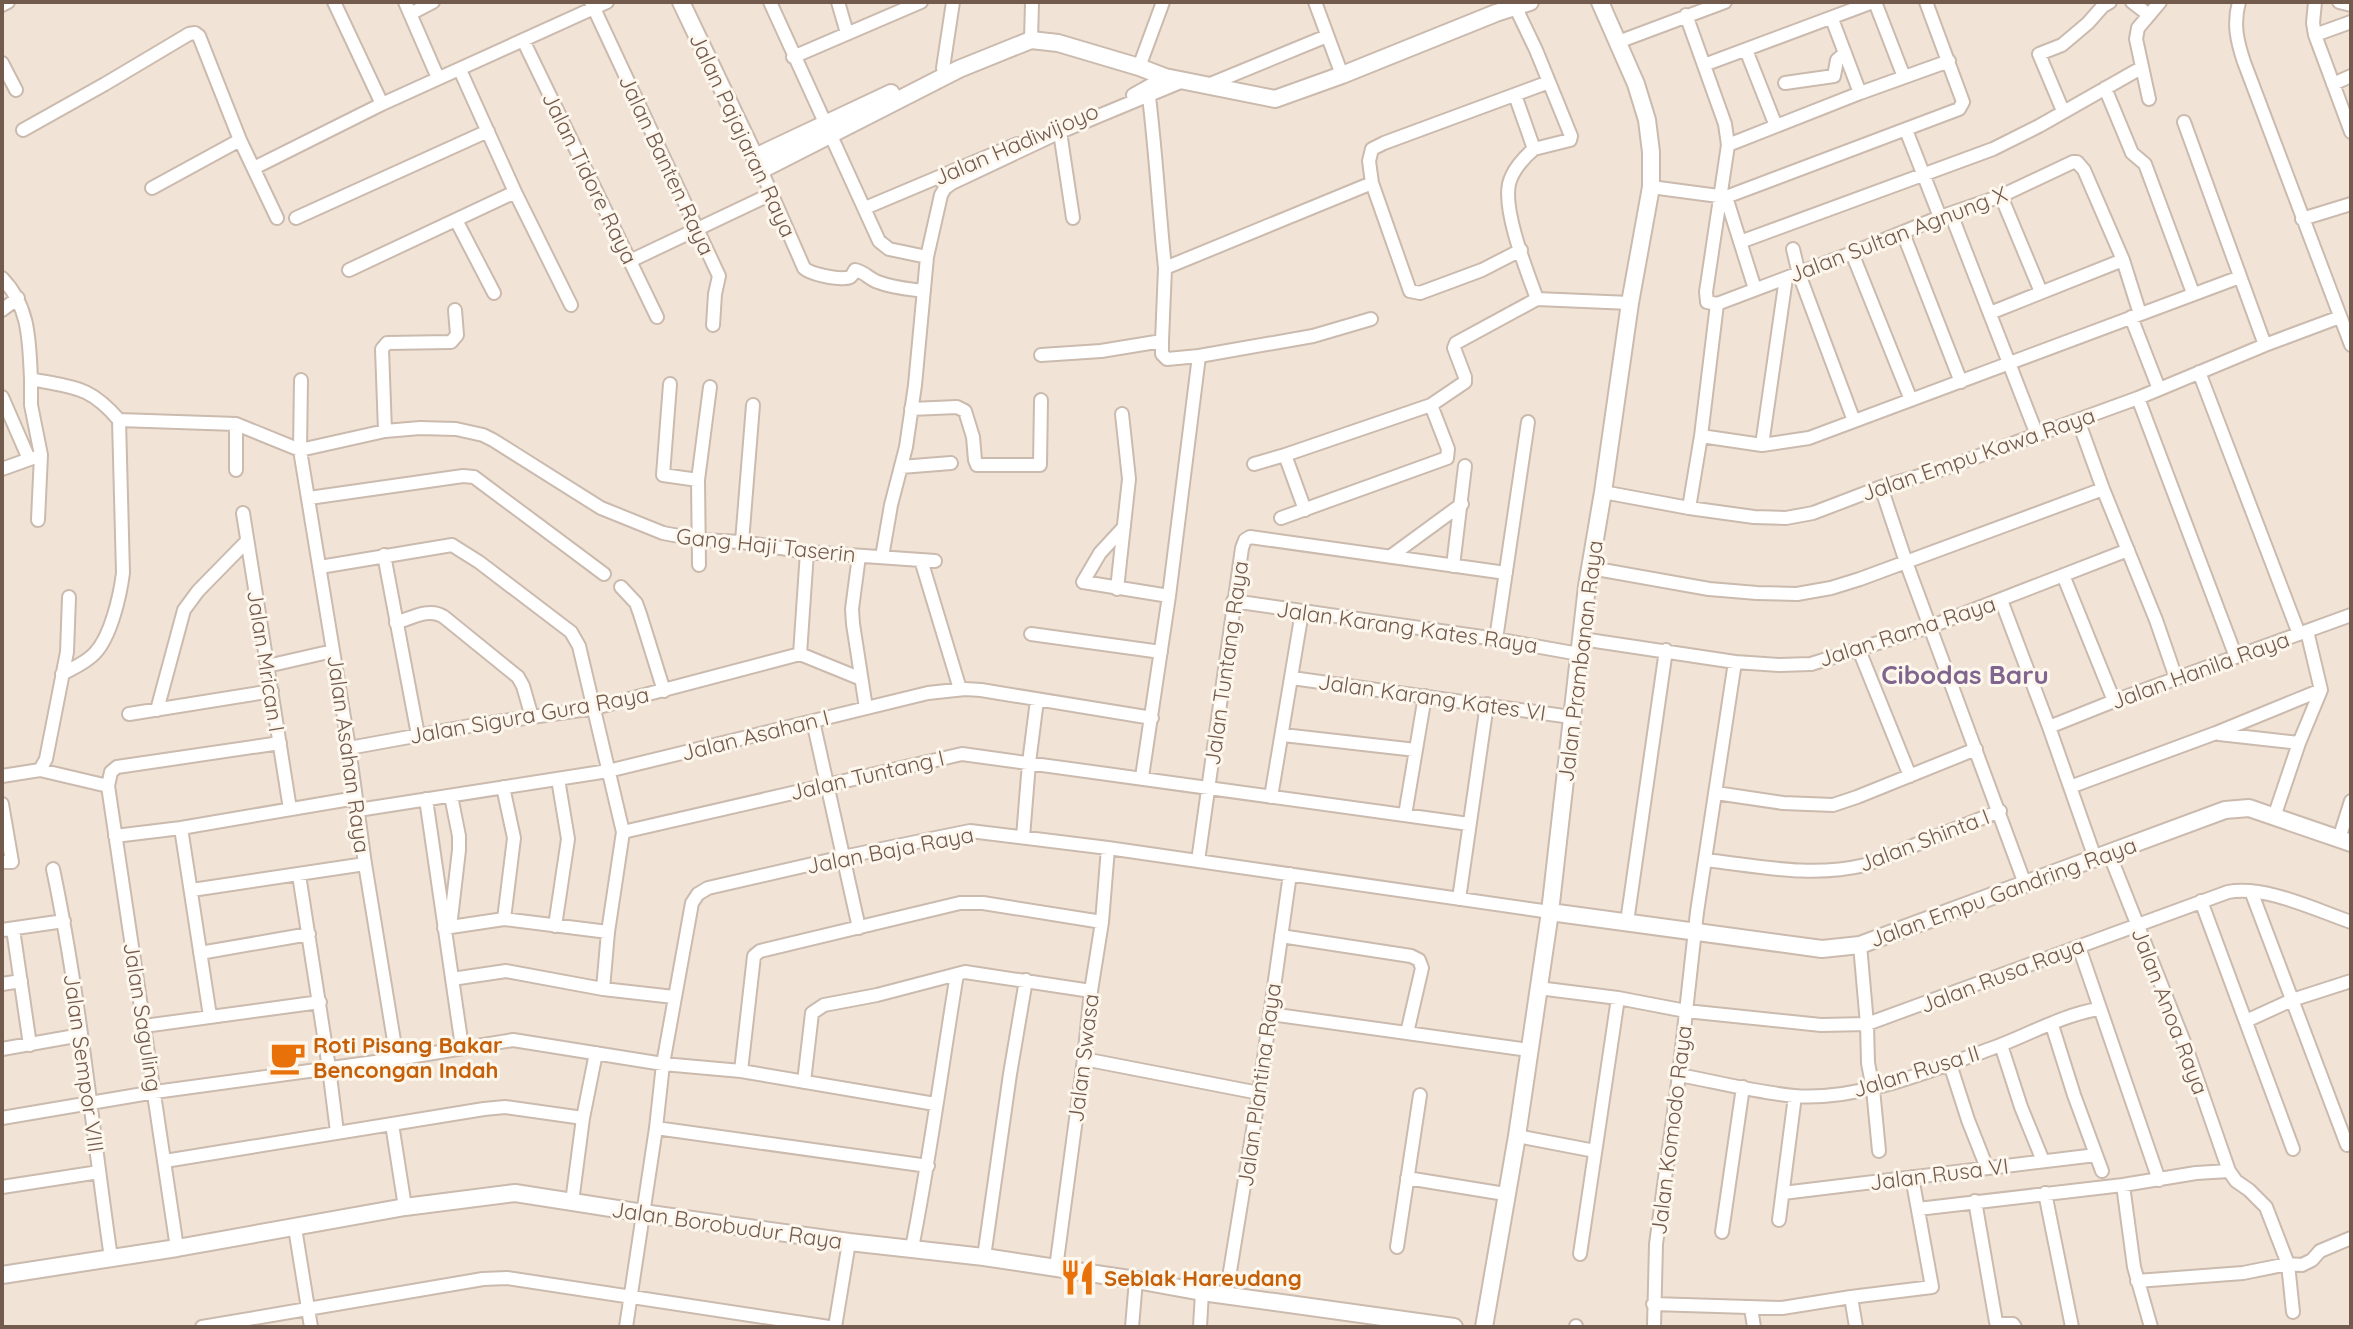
<svg xmlns="http://www.w3.org/2000/svg" width="2353" height="1329" font-family="Quicksand,sans-serif">
  <rect width="100%" height="100%" fill="#faf2e7"/>
  <path fill="#f1e4d6" d="M2 2H2351V1327H2Z"/>
  <g fill="none" stroke-linecap="round" stroke-linejoin="round">
    <defs>
      <path id="minor" d="M334 2 382 104
        M405 2 438 78
        M591 2 719 276 715 294 713 325
        M770 2 879 241 889 249 927 257
        M838 2 847 33
        M1315 2 1342 75
        M1513 2 1536 50 1571 136 1570 140 1534 149 1515 95
        M1875 2 1904 77
        M2132 2 2149 15
        M2239 2C2233 24 2237 41 2244 62L2351 345
        M2315 2 2313 23 2315 35 2351 132
        M2339 2 2351 5
        M2 5 8 2
        M410 14 433 2
        M1686 15 1725 124 1728 145 1706 292 1707 302 1717 304
        M1832 19 1860 93
        M2315 35 2351 22
        M523 40 657 317
        M1031 40 1032 2
        M1618 42 1725 2
        M1746 50 1776 126
        M793 57 921 2
        M2 63 16 90
        M1704 65 1873 2
        M1139 67 1163 2
        M460 70 515 192 571 305
        M946 77 943 68 953 2
        M1785 83 1834 76 1837 60 1845 53
        M2333 84 2351 76
        M1208 85 1327 36
        M2105 88 2132 153 2145 164 2193 293
        M1133 95 1165 77
        M1149 97C1156 154 1159 211 1165 268L1372 183
        M2149 99 2136 39 2138 28 2160 2
        M2063 111 2039 54 2062 45 2088 23 2103 6 2110 2
        M2184 122 2265 345
        M23 130 105 84 189 34 195 33 199 36 240 140
        M1906 130 1940 217
        M1060 132 1073 218
        M1728 145 1860 93 1949 61
        M1534 149C1524 157 1512 171 1509 184 1503 212 1527 271 1537 299
        M254 168 382 104 607 2
        M761 170 804 268C810 274 835 279 845 278 852 278 852 275 855 270 865 272 869 279 878 282 893 288 908 289 924 291
        M1651 187 1726 197 1959 109 1963 102 1926 2
        M152 188 240 140 277 218
        M2001 196 2041 292
        M1726 197 1755 289
        M865 208 1017 144
        M1951 214 2037 435
        M296 218 488 131
        M2302 219 2351 204
        M456 220 494 293
        M1903 233 1961 382
        M1740 242 1993 149 2039 126 2141 68
        M1793 249 1799 274 1854 421
        M1521 250 1482 270 1420 293 1410 291 1372 183 1369 161 1372 149 1384 143 1549 82
        M1852 253 1911 400
        M630 261 771 194
        M349 270 515 192
        M2 278C30 307 29 341 31 379 74 388 89 385 119 420L236 424 300 450 385 431 420 428 456 429 483 435 493 440 601 508 663 533 700 540 742 542 807 552 935 561
        M1717 304 1852 253 1940 217 2001 196 2073 162H2077L2084 170 2123 260 2140 314
        M2 310 18 298
        M1990 313 2123 260
        M2131 317 2159 389
        M1162 341 1165 268
        M1041 355 1101 351 1162 341V354L1167 359 1199 356
        M2199 372 2299 634
        M301 380 300 450 349 748 365 864 397 1059
        M670 384 663 475 698 480
        M2 397 29 459
        M2138 398 2236 657
        M911 409 957 407 965 411 973 437 975 460 977 465H1040L1041 400
        M2078 420 2103 489 2156 620 2176 678
        M236 424V470
        M385 431 382 349 387 343 451 342 457 335 455 310
        M1701 436 1762 445 1809 438 2240 277
        M1762 445 1786 278
        M1285 455 1305 510
        M1254 464 1285 455 1431 405 1465 382V377L1454 348 1456 343 1537 299 1630 303
        M901 467 951 463
        M2 469 41 455 31 405V379
        M1881 487 1906 562 2025 884
        M1603 492 1689 508 1754 517 1786 518 1813 513 1881 487 1940 470 2138 398 2265 345 2340 317
        M309 498 463 476 474 477 604 574
        M1689 508 1701 436 1717 304
        M243 513 290 809
        M1281 518 1447 458 1448 449 1431 405
        M38 520 41 455
        M1124 527 1100 553 1083 582 1169 596
        M742 542 753 405
        M384 555 418 735
        M859 556 852 609 853 624 866 708
        M1391 556 1462 504
        M882 557 891 505 906 447 915 385 927 257 941 195 945 188 952 183 1060 132 1183 81
        M921 560 960 689
        M699 565 698 480 710 387
        M1453 566 1465 466
        M320 567 452 545 479 562 571 632 579 646 623 832 608 932 603 989
        M1591 568 1709 589 1757 593 1797 594 1831 588 1860 579 2103 489
        M2063 575 2114 701
        M621 587 636 603 640 614 664 691
        M1117 589 1129 479 1122 414
        M69 597 67 652 46 759 40 770 108 786
        M2001 600 2049 727 2095 858
        M1233 601 1496 639 1579 654
        M396 623C411 618 430 607 444 617L518 677 523 686 532 717
        M1031 634 1161 652
        M1496 639 1528 422
        M1582 639 1735 662 1779 665 1811 664 1932 626 2128 550
        M1859 650 1910 776
        M800 654 807 552
        M800 654 859 678
        M267 666 333 651
        M62 674C73 668 86 663 95 653 111 636 120 596 123 573L119 420
        M1292 678 1571 717
        M157 710 184 610 198 591 247 541
        M129 714 272 691
        M813 721 859 928
        M2049 727 2114 701 2351 615
        M2219 734 2299 743
        M1283 735 1416 750
        M349 748 475 725 595 708 800 654
        M2 776 40 770
        M1142 777 1169 596 1199 356 1313 336 1371 319
        M503 787 514 838 504 919
        M2070 787 2216 733 2321 690
        M1716 793 1783 803 1833 805 1857 797 1976 749
        M1271 797 1302 612
        M426 799 462 1047
        M2 804 12 862H2
        M358 810 608 771 928 693 965 689 981 690 1152 718
        M1405 815 1425 696
        M2274 817 2299 743 2321 690 2307 631
        M181 828 210 1016
        M623 832 962 754 1469 824
        M115 836 181 828 356 798
        M1023 837 1029 763 1037 700
        M2339 839 2351 801
        M2109 853 2186 1047 2229 1171 2236 1181 2249 1190 2266 1207 2288 1264 2293 1312
        M1705 860C1759 866 1811 878 1865 865L2000 811
        M1198 861 1242 548 1245 540 1250 537 1506 573
        M53 869C80 997 92 1128 111 1258
        M299 875 329 1068 337 1132
        M192 890 365 864
        M2251 891 2347 1145
        M1459 899 1487 704
        M2201 901 2293 1149
        M1627 922 1666 650
        M555 926 568 839 558 779
        M450 927 459 850V836L451 796
        M444 928 504 919 608 932
        M13 929 30 1045
        M2 930 64 921
        M1281 936 1411 956 1419 960 1422 968 1407 1033
        M1860 945 1867 1024 1868 1063 1873 1089 1879 1151
        M2079 947 2159 1180
        M200 953 309 934
        M452 979 506 971 603 989 674 997
        M2 984 21 981
        M1538 988 1618 998 1686 1011 1821 1025 1867 1024 2228 892C2265 885 2316 910 2351 922
        M1270 1014 1529 1050
        M2246 1021 2292 1000 2351 981
        M2052 1025 2074 1095 2102 1171
        M144 1026 320 1002
        M2001 1045 2021 1107 2043 1161
        M2 1049 81 1035
        M1084 1059 1259 1093
        M1950 1064 1968 1120 1987 1168
        M741 1071 754 956 760 951 960 903H983L1102 922
        M1679 1075C1717 1082 1755 1092 1794 1096 1859 1101 1930 1071 1990 1049 2027 1036 2061 1015 2099 1009
        M804 1082 812 1013 824 1005 877 995 965 972 1091 991
        M2 1118 155 1092 397 1059 513 1040 663 1064 741 1071 935 1104
        M392 1124 405 1207
        M656 1128 928 1166
        M1517 1136 1595 1151
        M165 1161 484 1109 505 1107 583 1118
        M1407 1178 1505 1194
        M2123 1185 2134 1267 2151 1327
        M2 1187 99 1172
        M1783 1193 2096 1155
        M2045 1193 2072 1327
        M1975 1201 1996 1322 1998 1324H2013L2015 1327
        M572 1202 583 1118 596 1053
        M1918 1209 2123 1185 2196 1173 2229 1171
        M1779 1220 1795 1096
        M295 1228 311 1327
        M1722 1232 1743 1087
        M1397 1247 1420 1095
        M177 1248 108 786 111 772 117 767 280 743
        M912 1248C930 1157 942 1065 957 974
        M1580 1254 1618 998
        M984 1257 1010 1074 1026 980
        M1056 1268 1084 1059 1091 991 1102 922 1108 848
        M2137 1281 2243 1273 2288 1264 2302 1265 2312 1260 2320 1251 2351 1238
        M1226 1296 1259 1093 1290 874
        M1851 1297 1932 1287 1912 1177
        M1653 1304 1782 1308 1851 1297 1856 1327
        M1751 1308 1754 1327
        M202 1327 483 1279 507 1278 829 1327
        M626 1327 656 1128 663 1064 692 903 698 894 708 888 843 857 970 831 1108 848 1550 912
        M835 1327 849 1242
        M1132 1327 1136 1280
        M1200 1327 1202 1292
        M1576 1327V1326
        M1654 1327 1656 1244 1679 1075 1697 912 1735 662"/>
      <path id="tertiary" d="M681 2 761 170 959 69 1031 40 1058 43 1139 67 1165 77 1275 99 1342 75 1496 13 1530 2
        M755 157 891 93
        M1550 912 1822 949 1860 945 2225 810 2249 808 2351 843
        M2 1275 177 1248 405 1207 515 1193 643 1213 849 1242 984 1257 1136 1280 1202 1292 1454 1327
        M1484 1327 1517 1136 1550 912 1587 586 1603 492 1630 303 1651 187V152L1647 120 1636 84 1600 2"/>
    </defs>
    <use href="#minor" stroke="#cbbaae" stroke-width="16"/>
    <use href="#tertiary" stroke="#cbbaae" stroke-width="20"/>
    <use href="#minor" stroke="#fff" stroke-width="12"/>
    <use href="#tertiary" stroke="#fff" stroke-width="16"/>
  </g>
  <defs>
    <symbol id="cafe-bare" viewBox="-9 -9 18 18"><path d="M-5.5-4.5H6V0H3Q3 3.5 0 3.5H-2.5Q-5.5 3.5-5.5 0ZM3-3.2v2h1.7v-2ZM-6 4.5H4V6H-6Z" fill="#e8710a" stroke="#fdf7ed" stroke-width="2.5" paint-order="stroke"/></symbol>
    <symbol id="restaurant-bare" viewBox="-9 -9 18 18"><path d="M-5-6h1v4h1v-4h1v4h1v-4h1v5L-1.5 .5V6h-2V.5L-5-1ZM5-6V6H3V1.5H1.5Q1.5-4 5-6Z" fill="#e8710a" stroke="#fdf7ed" stroke-width="2.5" paint-order="stroke"/></symbol>
  </defs>
  <g fill-rule="evenodd">
    <use href="#cafe-bare" x="262" y="1032" width="51" height="51"/>
    <use href="#restaurant-bare" x="1052" y="1252" width="51" height="51"/>
  </g>
  <g text-anchor="middle" stroke-width="6" stroke-linejoin="round" paint-order="stroke">
    <g font-size="22" fill="#725a4d" stroke="#fdf7ed">
      <text transform="translate(743 135) rotate(65)" y="8">Jalan Pajajaran Raya</text>
      <text transform="translate(1016 144) rotate(-23)" y="8">Jalan Hadiwijoyo</text>
      <text transform="translate(667 165) rotate(65)" y="8">Jalan Banten Raya</text>
      <text transform="translate(590 178) rotate(64)" y="8">Jalan Tidore Raya</text>
      <text transform="translate(1898 234) rotate(-21)" y="8">Jalan Sultan Agnung X</text>
      <text transform="translate(1978 454) rotate(-19)" y="8">Jalan Empu Kawa Raya</text>
      <text transform="translate(766 545) rotate(6)" y="8">Gang Haji Taserin</text>
      <text transform="translate(1407 627) rotate(8)" y="8">Jalan Karang Kates Raya</text>
      <text transform="translate(1907 631) rotate(-18)" y="8">Jalan Rama Raya</text>
      <text transform="translate(266 661) rotate(81)" y="8">Jalan Mrican I</text>
      <text transform="translate(1580 661) rotate(-83)" y="8">Jalan Prambanan Raya</text>
      <text transform="translate(1226 663) rotate(-82)" y="8">Jalan Tuntang Raya</text>
      <text transform="translate(2200 670) rotate(-20)" y="8">Jalan Hanila Raya</text>
      <text transform="translate(1432 697) rotate(8)" y="8">Jalan Karang Kates VI</text>
      <text transform="translate(529 715) rotate(-10)" y="8">Jalan Sigura Gura Raya</text>
      <text transform="translate(755 735) rotate(-14)" y="8">Jalan Asahan I</text>
      <text transform="translate(349 754) rotate(82)" y="8">Jalan Asahan Raya</text>
      <text transform="translate(867 775) rotate(-13)" y="8">Jalan Tuntang I</text>
      <text transform="translate(1924 840) rotate(-21)" y="8">Jalan Shinta I</text>
      <text transform="translate(890 850) rotate(-11)" y="8">Jalan Baja Raya</text>
      <text transform="translate(2003 892) rotate(-20)" y="8">Jalan Empu Gandring Raya</text>
      <text transform="translate(2002 975) rotate(-21)" y="8">Jalan Rusa Raya</text>
      <text transform="translate(2170 1011) rotate(69)" y="8">Jalan Anoa Raya</text>
      <text transform="translate(143 1017) rotate(81)" y="8">Jalan Saguling</text>
      <text transform="translate(1083 1058) rotate(-83)" y="8">Jalan Swasa</text>
      <text transform="translate(84 1063) rotate(82)" y="8">Jalan Sempor VIII</text>
      <text transform="translate(1916 1071) rotate(-17)" y="8">Jalan Rusa II</text>
      <text transform="translate(1259 1085) rotate(-82)" y="8">Jalan Plantina Raya</text>
      <text transform="translate(1671 1130) rotate(-83)" y="8">Jalan Komodo Raya</text>
      <text transform="translate(1939 1174) rotate(-7)" y="8">Jalan Rusa VI</text>
      <text transform="translate(727 1225) rotate(8)" y="8">Jalan Borobudur Raya</text>
    </g>
    <g font-size="22" font-weight="bold" fill="#c56008" stroke="#fdf7ed" text-anchor="start">
      <text x="313" y="1053">Roti Pisang Bakar<tspan x="313" dy="25">Bencongan Indah</tspan></text>
      <text x="1104" y="1286">Seblak Hareudang</text>
    </g>
    <g font-size="26" font-weight="bold" fill="#80658e" stroke="#fdf7ed">
      <text x="1965" y="684">Cibodas Baru</text>
    </g>
  </g>
  <rect width="2353" height="1329" fill="none" stroke="#725a4d" stroke-width="8"/>
</svg>
